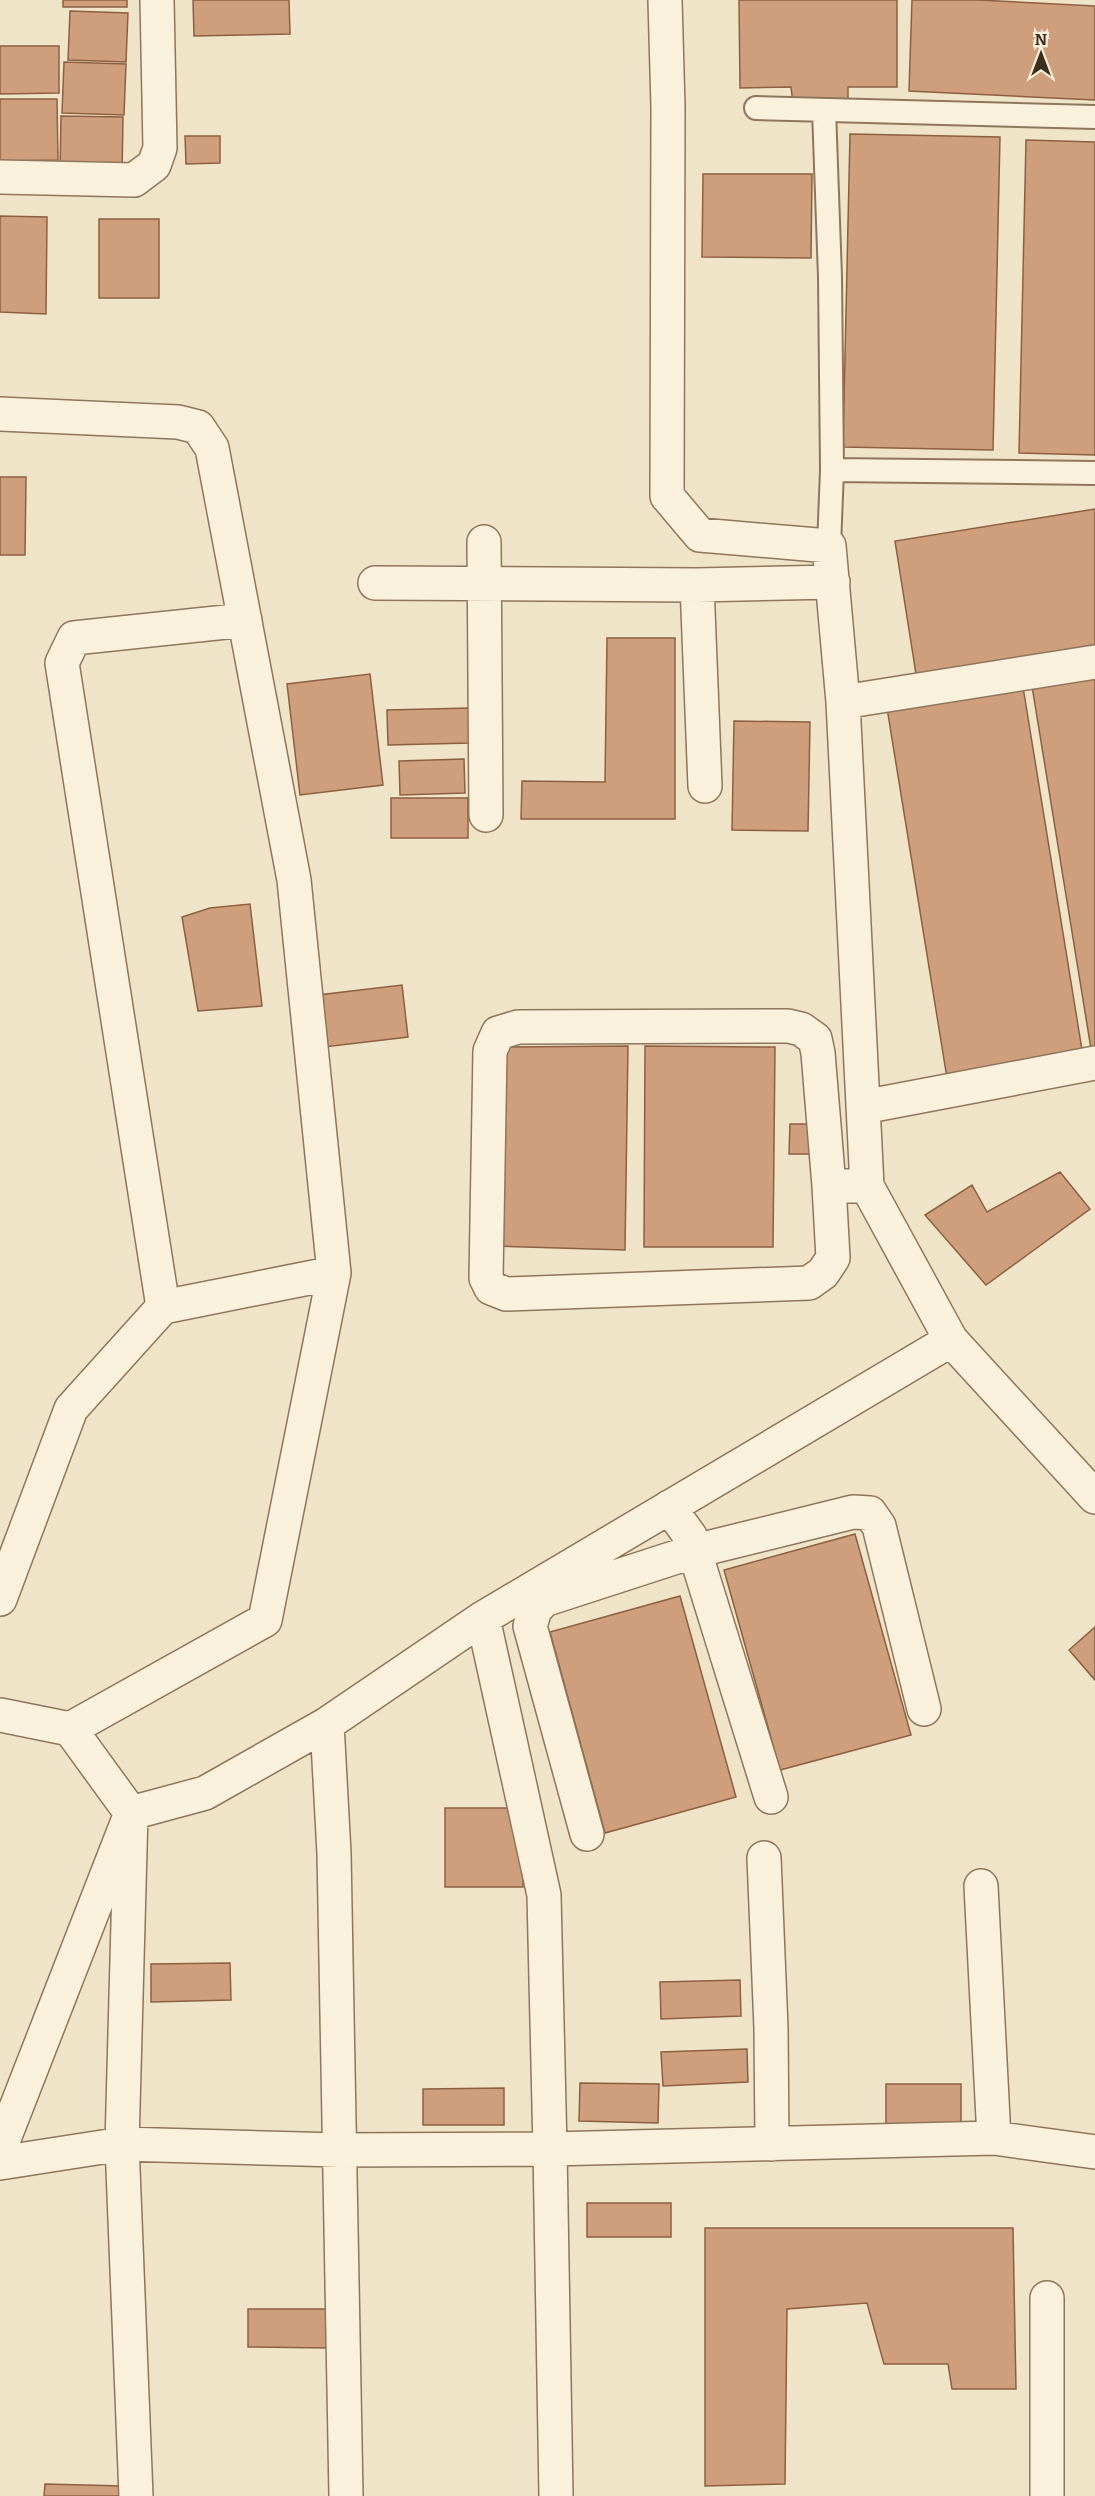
<svg xmlns="http://www.w3.org/2000/svg" width="1095" height="2496" font-family="Bitter,serif">
  <rect width="100%" height="100%" fill="#f0e4c8"/>
  <path fill="#cf9f7d" stroke="#8d5f41" stroke-width="1.5" d="M63 0H127V7H63Z
    M193 0H289L290 34 194 36Z
    M739 0H897V87H848V103L793 104 791 87 740 88Z
    M912 0H979L1095 6V100L909 91Z
    M70 11 128 13 126 62 68 60Z
    M0 46H59V93L0 94Z
    M64 62 126 64 124 115 62 113Z
    M0 99H57L58 160 0 161Z
    M61 116 123 117 122 174 60 173Z
    M850 134 1000 137 993 450 843 447Z
    M185 136H220V163L186 164Z
    M1026 140 1095 142V455L1019 453Z
    M703 174H812L811 258 702 257Z
    M0 216 47 217 46 314 0 312Z
    M99 219H159V298H99Z
    M0 477H26L25 555H0Z
    M1095 509V645L916 674 895 541Z
    M607 638H675V819H521L522 781 605 782Z
    M370 674 383 785 300 795 287 684Z
    M1095 676V1055H1092L1032 686Z
    M1023 687 1083 1056 947 1078 887 708Z
    M470 708V743L388 745 387 710Z
    M734 721 810 722 808 831 732 830Z
    M464 759 465 793 400 795 399 761Z
    M391 798H468V838H391Z
    M250 904 262 1006 198 1011 182 917 210 908Z
    M402 985 408 1037 324 1047 318 995Z
    M628 1046 625 1250 495 1246 502 1047Z
    M645 1046 775 1047 773 1247H644Z
    M790 1124H815V1154H789Z
    M1060 1172 1090 1209 986 1285 925 1215 972 1185 987 1212Z
    M855 1534 911 1735 780 1770 724 1570Z
    M680 1596 736 1797 605 1833 550 1632Z
    M1095 1627V1680L1069 1650Z
    M445 1808H523V1887H445Z
    M230 1963 231 2000 151 2002V1964Z
    M740 1980 741 2016 661 2019 660 1982Z
    M747 2049 748 2082 663 2086 661 2052Z
    M580 2083 659 2084 658 2123 579 2121Z
    M886 2084H961V2125H886Z
    M504 2088V2125H423V2089Z
    M587 2203H671V2237H587Z
    M705 2228H1013L1016 2389H952L948 2364H884L867 2303 787 2309 785 2484 705 2486Z
    M248 2309H329L328 2348 248 2347Z
    M45 2484 124 2486V2496H44Z"/>
  <g fill="none" stroke-linecap="round" stroke-linejoin="round">
    <defs>
      <path id="lane" d="M756 108 1095 117
        M824 110 830 277 832 470 829 546
        M832 470 1095 473"/>
      <path id="street" d="M665 0 668 107 667 496 700 535 829 546 843 702 867 1186 951 1340 1095 1497
        M0 177 134 180 154 165 160 148 157 0
        M0 414 178 422 198 427 212 448 294 880 334 1273
        M484 542 486 815
        M375 583 697 585 833 582
        M697 585 705 786
        M843 702 1095 662
        M863 1107 1095 1063
        M829 1186 818 1053 815 1039 801 1029 788 1026 518 1027 498 1033 490 1051 486 1278 491 1288 506 1294 809 1283 823 1273 833 1258 829 1186H867
        M669 1507 690 1536 771 1797
        M0 1599 71 1409 163 1307
        M483 1618 544 1895 550 2149 994 2138 1095 2152
        M0 1715 70 1729
        M327 1724 334 1853 346 2496
        M587 1834 530 1626 535 1610 544 1600 695 1551 853 1512 870 1513 879 1526 924 1709
        M764 1858 771 2028 772 2144
        M981 1886 994 2138
        M0 2149 131 1813 205 1793 327 1724 483 1618 951 1340
        M0 2163 122 2144 339 2150 550 2149 556 2496
        M1047 2298V2496
        M136 2496 122 2144 131 1813 70 1729 265 1620 334 1273 163 1307 62 663 74 638 245 620"/>
    </defs>
    <use href="#lane" stroke="#8d765c" stroke-width="26"/>
    <use href="#street" stroke="#8d765c" stroke-width="36"/>
    <use href="#lane" stroke="#faf1dc" stroke-width="22"/>
    <use href="#street" stroke="#faf1dc" stroke-width="33"/>
  </g>
  <g transform="translate(1041 54)" stroke="#f7eed8" stroke-width="4.5" paint-order="stroke">
  <path d="M0-4.5L10 22L0 15L-10 22Z" fill="#3d2e20"/>
  <text y="-9" font-size="16" font-weight="bold" text-anchor="middle" fill="#3d2e20">N</text>
  </g>
</svg>
